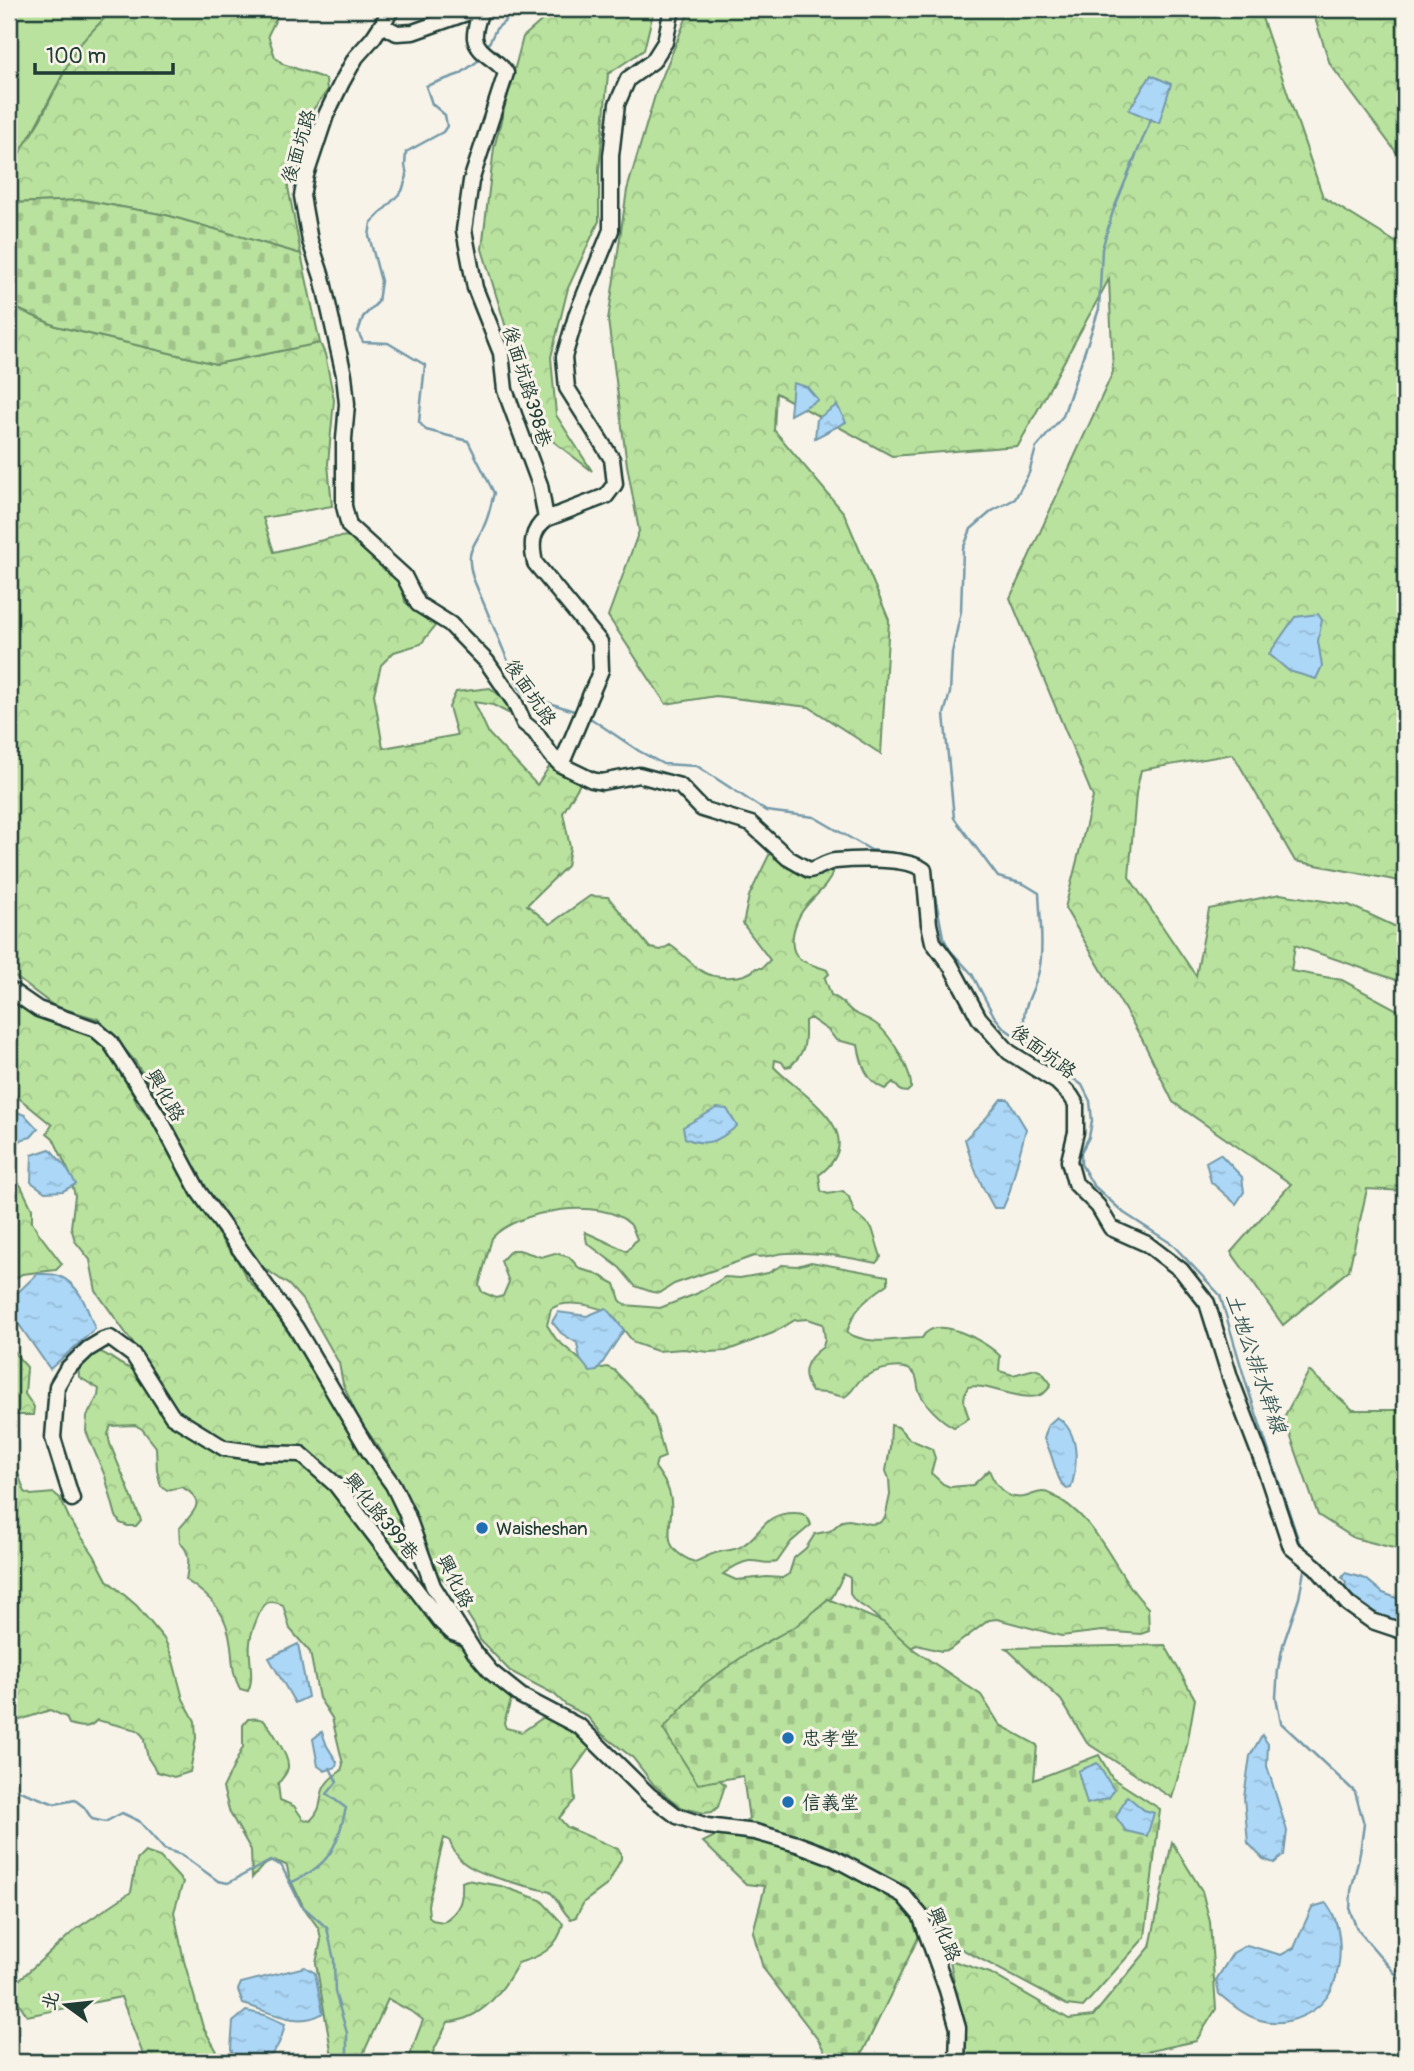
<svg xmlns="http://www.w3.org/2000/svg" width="1414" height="2071" font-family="Pangolin,'LXGW WenKai TC',sans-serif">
  <defs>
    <pattern id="forest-crowns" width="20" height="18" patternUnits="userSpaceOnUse" patternTransform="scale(1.75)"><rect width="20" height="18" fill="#b9e29e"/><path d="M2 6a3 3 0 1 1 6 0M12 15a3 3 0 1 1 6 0" fill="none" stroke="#9fc389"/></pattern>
    <pattern id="cemetery-stones" width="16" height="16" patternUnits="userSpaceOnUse" patternTransform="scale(1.75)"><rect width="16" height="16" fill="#b9e29e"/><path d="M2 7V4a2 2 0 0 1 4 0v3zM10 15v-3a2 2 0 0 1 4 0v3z" fill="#9fc389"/></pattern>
    <pattern id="water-ripples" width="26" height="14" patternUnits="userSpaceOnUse" patternTransform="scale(1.75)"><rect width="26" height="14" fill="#acd7f7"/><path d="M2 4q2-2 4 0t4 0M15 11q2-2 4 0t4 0" fill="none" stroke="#94b9d4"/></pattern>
  </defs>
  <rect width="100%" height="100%" fill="#f7f3e8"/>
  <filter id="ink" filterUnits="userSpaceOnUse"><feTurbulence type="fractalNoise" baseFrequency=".0143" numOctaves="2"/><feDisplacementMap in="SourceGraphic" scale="14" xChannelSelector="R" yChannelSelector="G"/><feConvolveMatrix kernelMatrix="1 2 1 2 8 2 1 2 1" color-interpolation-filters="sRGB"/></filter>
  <g filter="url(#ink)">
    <path fill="#b9e29e" stroke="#6c9069" stroke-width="2" d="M9 9H121L74 53 9 176Z"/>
    <path fill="url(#forest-crowns)" stroke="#6c9069" stroke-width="2" d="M113 9H281L268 35 275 57 283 64 326 79 327 91 312 111 303 132 288 187 301 254 166 215 83 200 12 203 9 210V170L40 120 77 47Z
      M555 9H654L644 50 608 74 599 170V221L568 288 551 357 556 415 592 471 537 429 482 249 494 148 523 37Z
      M690 9H1259L1323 197 1405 248V882L1295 861 1233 754 1141 770 1136 793 1129 877 1196 976 1209 909 1280 894 1349 905 1405 931V983L1295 945 1291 971 1342 980 1405 1014V1191L1367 1189 1349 1270 1283 1325 1231 1252 1291 1184 1173 1102 1142 1039 1065 908 1093 797 1010 598 1113 372 1109 279 1018 446 892 456 776 393 774 430 844 513 889 620 881 754 809 707 716 696 666 704 608 616 639 531 627 465 608 320 627 190 656 92Z
      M1312 9H1405V164L1330 64Z
      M9 305 56 326 216 364 320 343 325 354 334 400 328 464 332 506 263 518 274 552 331 538 348 536 391 569 402 584 405 602 435 626 421 644 394 652 381 665 374 694 383 748 457 735 449 707 456 692 490 688 507 701 508 713 493 705 474 702 489 734 537 785 551 764 581 782 563 813 570 847 567 866 527 905 550 924 590 896 608 897 650 948 661 950 670 945C681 952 689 962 700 970 713 980 745 980 756 968H762L770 960 743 924 749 896 770 853 786 859 807 877 828 871 833 872C827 890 808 899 800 915 793 928 787 950 801 960 808 964 819 967 827 970L829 974 825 978 831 995C843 1000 844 1005 853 1012 860 1016 867 1018 873 1022 889 1031 912 1070 911 1088L907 1092 901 1091 893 1082 885 1089C866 1082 861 1063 858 1045L836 1040 829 1031 810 1018 805 1021C805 1044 807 1049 791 1066L785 1067 782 1062 775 1060 774 1067C800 1095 874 1133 819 1175L821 1191 828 1194 843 1191 849 1197 854 1212 872 1228 881 1257 876 1263C848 1257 816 1251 787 1253 775 1253 766 1259 754 1256L674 1284 660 1293 652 1292 635 1286 620 1268 587 1243 585 1232 627 1251 637 1239C635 1235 633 1227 630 1224 602 1196 517 1210 492 1238L479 1285 482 1292 496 1298 503 1296 509 1282 501 1261 511 1250H519L541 1257 555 1253 569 1257 580 1269 595 1273 615 1284 620 1300 625 1305 660 1308 696 1294 725 1277 740 1278 768 1273 782 1265 797 1266 811 1262 888 1276V1284C868 1298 853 1308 847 1333 875 1347 892 1338 922 1338 935 1313 986 1341 1000 1356L999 1371 1013 1375 1035 1369 1042 1372 1051 1384C1038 1414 990 1381 968 1387 961 1398 965 1407 969 1418L954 1427C941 1421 924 1404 919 1391 917 1386 918 1380 915 1375 906 1360 875 1370 863 1378 855 1383 853 1393 844 1397L827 1393 812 1392C800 1374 804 1360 823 1347L825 1339 823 1324 808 1319 795 1320 773 1333 726 1351 709 1352 683 1349 657 1351 634 1343 610 1312C593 1306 567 1298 551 1309L547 1325 556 1339 592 1370 607 1367 614 1370 642 1399 655 1419 665 1457 657 1460 655 1467C659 1473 664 1480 667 1486 682 1520 649 1545 695 1562 702 1559 709 1555 715 1553 723 1550 735 1551 742 1546 763 1533 764 1512 796 1513 804 1513 809 1517 811 1525L791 1542 777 1562C766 1565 759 1560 749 1561 740 1562 730 1569 723 1574L736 1580 767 1577 782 1578 789 1574 794 1558 806 1548 815 1534 830 1531 842 1521 849 1520 871 1524 879 1523 885 1518 890 1495 889 1479 886 1471 890 1448 891 1425 898 1427 909 1439 932 1449 935 1458 931 1473 943 1484 950 1487 973 1485 989 1470C995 1485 1006 1500 1024 1497 1033 1495 1042 1489 1050 1494 1101 1518 1112 1572 1148 1608L1149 1631 1141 1634 1102 1631 1061 1636 997 1619 989 1620 949 1650 941 1651 917 1645 910 1648 870 1611 855 1601 850 1594V1578L844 1574 833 1596 801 1632 719 1779 725 1785 718 1807 712 1812 704 1813 680 1807 654 1785 633 1758 602 1734 587 1716 566 1705 554 1694 510 1671 480 1640 475 1626 446 1581 437 1575 431 1564 386 1458 358 1418 343 1384 339 1363 305 1303 289 1285 261 1266 239 1242 199 1182 165 1109 135 1061 98 1019 54 1006 9 972Z
      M9 994 98 1037 122 1066 137 1104 151 1121 224 1244 236 1258 247 1279 274 1309 294 1342 323 1379 370 1462 405 1518 402 1549 412 1577 436 1617 445 1639 466 1648 496 1685 509 1695 511 1700 504 1723 506 1728 522 1732 544 1717 549 1716 591 1746 573 1771 575 1800 559 1818 567 1827 618 1849 621 1853V1859L608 1884 584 1902 576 1917 571 1919C562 1912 559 1900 550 1892 528 1886 482 1877 464 1863 457 1857 452 1848 449 1840L444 1838 428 1905 429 1916 432 1920 443 1922C460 1911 463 1901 462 1882L467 1880 501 1886 541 1900 563 1924C558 1948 540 1957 518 1963 503 1991 482 2020 448 2022L428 2062H407L423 2020 414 2013 388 1999 360 2061 333 2062 316 1963 321 1940 319 1929 304 1908 289 1877 287 1866C271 1855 262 1866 252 1878L251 1850 230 1813 223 1788 243 1747V1725L248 1719C254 1718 260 1718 264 1721 271 1727 288 1756 288 1765 289 1772 282 1778 278 1784L280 1800 294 1806 303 1819 310 1821C330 1802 310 1790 341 1771L343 1764 332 1718 319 1698 310 1652 290 1629 283 1605C278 1603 272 1600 267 1603 260 1607 250 1635 250 1643 248 1659 255 1677 248 1691L240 1689C232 1674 233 1663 231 1646 227 1612 212 1598 186 1580 188 1566 192 1553 180 1543L179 1529C191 1514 210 1502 182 1487L167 1490 161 1486 157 1470 156 1447 142 1429 135 1425 111 1426 108 1434 110 1444 141 1520 136 1526H128L120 1523 116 1516 105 1476 86 1431 87 1416 98 1396 99 1389 79 1377 78 1362 98 1351C111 1355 119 1366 132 1369L139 1356 137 1349 96 1291 90 1260 75 1241 71 1227 75 1196 70 1174 53 1138 47 1133 52 1125 9 1090Z
      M9 1172 21 1186 32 1209V1222L37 1231 62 1264 56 1270 22 1274 9 1283Z
      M9 1343 16 1355 27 1367 25 1394 34 1407 33 1415H16L9 1420Z
      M1309 1371 1353 1410H1405V1551L1354 1538 1318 1515 1284 1417Z
      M9 1449 25 1492 31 1495 54 1493 60 1498 70 1520 94 1555 107 1580 137 1606 165 1640 172 1657 183 1699 195 1721 196 1738 190 1772 174 1777 157 1772 148 1758 143 1736 137 1730 97 1720C88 1730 81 1727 69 1724L66 1717 50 1710 17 1721H9Z
      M1165 1645 1195 1699 1187 1745 1172 1798 1087 1743 1061 1700 1006 1648Z
      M1172 1842 1202 1891 1210 1922 1216 2009 1196 2041 1132 2055 1122 2062H968L950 1960 990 1973 1069 2019 1093 2016 1150 1947Z
      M145 1852 160 1857 183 1882 174 1912 184 1961 203 2027 219 2055 226 2062H146L121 1997 27 2016 10 1988 76 1929 131 1892 137 1860Z"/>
    <path fill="url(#cemetery-stones)" stroke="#6c9069" stroke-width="2" d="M83 200 166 215 301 254 320 343 216 364 56 326 9 305V210L12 203Z
      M828 1599 883 1622 913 1649 981 1695 1000 1725 1037 1745 1034 1780 1099 1755 1112 1778 1160 1809 1145 1937 1083 2007 1067 2005 941 1938 921 1932 858 2062H830L819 2041 763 1968 753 1932 765 1886 746 1884 703 1842 749 1819 743 1776 698 1784 663 1729 704 1684 749 1652 796 1626Z"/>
    <path fill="url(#water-ripples)" stroke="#7499a9" stroke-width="2" d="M1151 75 1171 84 1159 123 1129 110Z
      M793 383 807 387 818 400 790 415Z
      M837 405 846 422 815 438 817 419Z
      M1318 614 1322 620 1318 641 1322 666 1316 679 1289 671 1269 654 1295 617Z
      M1001 1099H1008L1026 1129 1009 1194 1003 1208H994C981 1186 971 1163 965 1139L986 1118Z
      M717 1108 727 1109 737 1126C720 1140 707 1148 685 1138L683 1127Z
      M9 1109 25 1115 38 1129 31 1137 23 1139 16 1144 9 1137Z
      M50 1149 65 1166 76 1184 63 1191 45 1192 31 1182 32 1155Z
      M1220 1154 1242 1177 1244 1192 1236 1204 1211 1182 1206 1162Z
      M37 1274C43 1274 53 1273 59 1276 80 1284 88 1310 95 1329L50 1369 18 1323 11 1299Z
      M606 1308 624 1330 597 1371 590 1372 580 1359 577 1343 561 1333 552 1322 558 1312 587 1316Z
      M1057 1417C1080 1432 1078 1464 1071 1488L1067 1489C1055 1481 1054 1454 1044 1439L1048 1425Z
      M1345 1573 1366 1579 1383 1593 1405 1601V1627L1383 1618 1343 1589 1346 1583 1342 1578Z
      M298 1644 308 1697 295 1703 269 1658Z
      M322 1732 327 1746 337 1762 336 1767 325 1771 318 1766 313 1739Z
      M1262 1735 1268 1744 1267 1766 1287 1831 1284 1855 1274 1863 1263 1859 1248 1843 1244 1797 1250 1756Z
      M1097 1763 1114 1790 1109 1798 1087 1804 1078 1771Z
      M1127 1796 1144 1810 1154 1813 1147 1836 1126 1831 1116 1817Z
      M1326 1903C1343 1924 1343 1961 1333 1986 1322 2013 1287 2028 1260 2020 1245 2016 1231 2004 1219 1994L1216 1980 1233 1953 1247 1945 1281 1955 1294 1948 1312 1907Z
      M305 1967 315 1973 323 2013C298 2029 269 2011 243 2004L238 1990 241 1983Z
      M246 2011 265 2015 285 2024C279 2052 266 2071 235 2058L231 2049 233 2022Z"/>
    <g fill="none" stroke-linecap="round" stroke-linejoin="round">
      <path stroke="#7499a9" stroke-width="2.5" d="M486 49 496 29 519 9
        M482 58 460 74 426 86 432 104 445 115 447 126 443 132 406 152 405 165 407 176 402 191 371 223 369 236 381 281 378 302 363 317 358 332 363 342 388 343 425 365 419 422 426 430 468 441 494 493C491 504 489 516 484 526 473 549 465 550 473 578L519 687 528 696 577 712
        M587 716 639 751 663 764 697 766 766 811 814 817 871 850 902 854 920 860
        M931 875 943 937 950 950 972 974 994 1016 1004 1028 1082 1085 1090 1101 1092 1121 1089 1137 1081 1152V1164L1093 1185 1124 1213 1172 1244 1220 1295 1246 1383 1301 1548
        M1028 1045C1017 1006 1031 1003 1039 971 1044 949 1040 916 1039 893L1024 884 998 877 954 818 944 714 950 693 952 653 961 611 963 549 971 529 992 511 1015 499 1029 473 1036 448 1063 416 1099 309 1102 249 1113 211 1151 119
        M1305 1565 1299 1598 1283 1645 1278 1669 1276 1697 1281 1723 1355 1792 1364 1824 1360 1853 1351 1891 1350 1911 1357 1929 1404 1984 1405 2007
        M9 1787 55 1804 75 1800 84 1807 92 1819 105 1822 122 1813 139 1821 164 1849 182 1855 218 1881 228 1883 270 1861 281 1865 301 1905 327 1928 334 1960 335 1992 347 2033V2051L345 2062
        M290 1883C330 1865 336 1849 346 1808L327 1794 337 1782 330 1768"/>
      <defs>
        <path id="minor" d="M392 9 373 38 356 57 342 82 326 115 306 175 302 196 310 241 322 277 344 375 347 404 344 439V506L349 526 404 576 418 604 450 624 487 662 514 701 524 723 535 732 551 755 561 765 592 780 602 782 639 775 680 786 702 809 751 824 788 858 809 870C818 869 825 862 835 861 857 859 907 857 924 870L929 924 933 942 951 966 979 1018 1009 1052 1057 1082 1071 1096 1076 1104V1132L1069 1161 1075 1183 1098 1206 1111 1228 1147 1244 1181 1270 1207 1303 1231 1380 1264 1466 1291 1547 1316 1567 1348 1604 1372 1621 1405 1632
          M481 9C479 18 474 29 475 38 477 54 499 60 506 73L471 181 464 230 475 288 501 353 505 390 540 485 546 519C531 531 531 545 535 563L600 642 601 670 561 765
          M382 25 397 33 413 32 478 9
          M546 519 606 496 615 484 612 459 567 388 564 357 577 313 611 230V156L617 104 628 79 653 61 665 42 672 9
          M9 989 38 1009 95 1029 110 1042 160 1119 199 1192 296 1328 370 1453 393 1485 406 1512 433 1586 475 1653 491 1672 521 1696 580 1727 649 1795 677 1816 707 1826 755 1832 797 1844 832 1857 903 1895 920 1915 947 1990 958 2028 957 2062
          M72 1499 53 1438 57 1386 67 1369 88 1349 103 1340 110 1338 133 1355 172 1416 224 1448 260 1453 301 1454 336 1485 441 1622 453 1633 464 1637"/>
      </defs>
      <use href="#minor" stroke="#1f3d34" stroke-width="19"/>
      <use href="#minor" stroke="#f7f3e8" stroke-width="14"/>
    </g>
  </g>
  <g fill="#1f6fb2" stroke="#f7f3e8" stroke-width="2.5">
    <circle cx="482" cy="1528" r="7"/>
    <circle cx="788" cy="1738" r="7"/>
    <circle cx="788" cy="1802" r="7"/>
  </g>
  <g text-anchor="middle" stroke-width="6" stroke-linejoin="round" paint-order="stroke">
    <g font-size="19" fill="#1f3d34" stroke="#f7f3e8">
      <text transform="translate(298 146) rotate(-73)" y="7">後面坑路</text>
      <text transform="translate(528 386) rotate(73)" y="7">後面坑路398巷</text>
      <text transform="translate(531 692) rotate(56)" y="7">後面坑路</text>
      <text transform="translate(1044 1051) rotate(37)" y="7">後面坑路</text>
      <text transform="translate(166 1095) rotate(60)" y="7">興化路</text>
      <text transform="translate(382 1516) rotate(51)" y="7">興化路399巷</text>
      <text transform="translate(456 1581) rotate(63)" y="7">興化路</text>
      <text transform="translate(945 1934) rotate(68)" y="7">興化路</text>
    </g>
    <g font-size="19" fill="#1f3d34" stroke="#f7f3e8" text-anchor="start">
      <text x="496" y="1535">Waisheshan</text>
      <text x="802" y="1745">忠孝堂</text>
      <text x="802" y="1809">信義堂</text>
    </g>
    <g font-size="21" font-style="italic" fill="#3b5c5b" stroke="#f7f3e8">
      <text transform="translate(1256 1363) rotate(71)" y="7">土地公排水幹線</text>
    </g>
  </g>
  <rect width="1414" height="2071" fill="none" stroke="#f7f3e8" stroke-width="35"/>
  <rect x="18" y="18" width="1379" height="2036" fill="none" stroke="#1f3d34" stroke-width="2.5" filter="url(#ink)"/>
  <g transform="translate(66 2005) rotate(285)" stroke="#f7f3e8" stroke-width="5" paint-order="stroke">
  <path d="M0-5L12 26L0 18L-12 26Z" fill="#1f3d34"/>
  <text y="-10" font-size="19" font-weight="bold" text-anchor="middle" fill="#1f3d34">北</text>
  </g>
  <path d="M35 63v10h138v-10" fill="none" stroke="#1f3d34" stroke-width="3.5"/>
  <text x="46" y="63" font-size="21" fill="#1f3d34" stroke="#f7f3e8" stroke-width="5" paint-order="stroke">100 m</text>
</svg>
